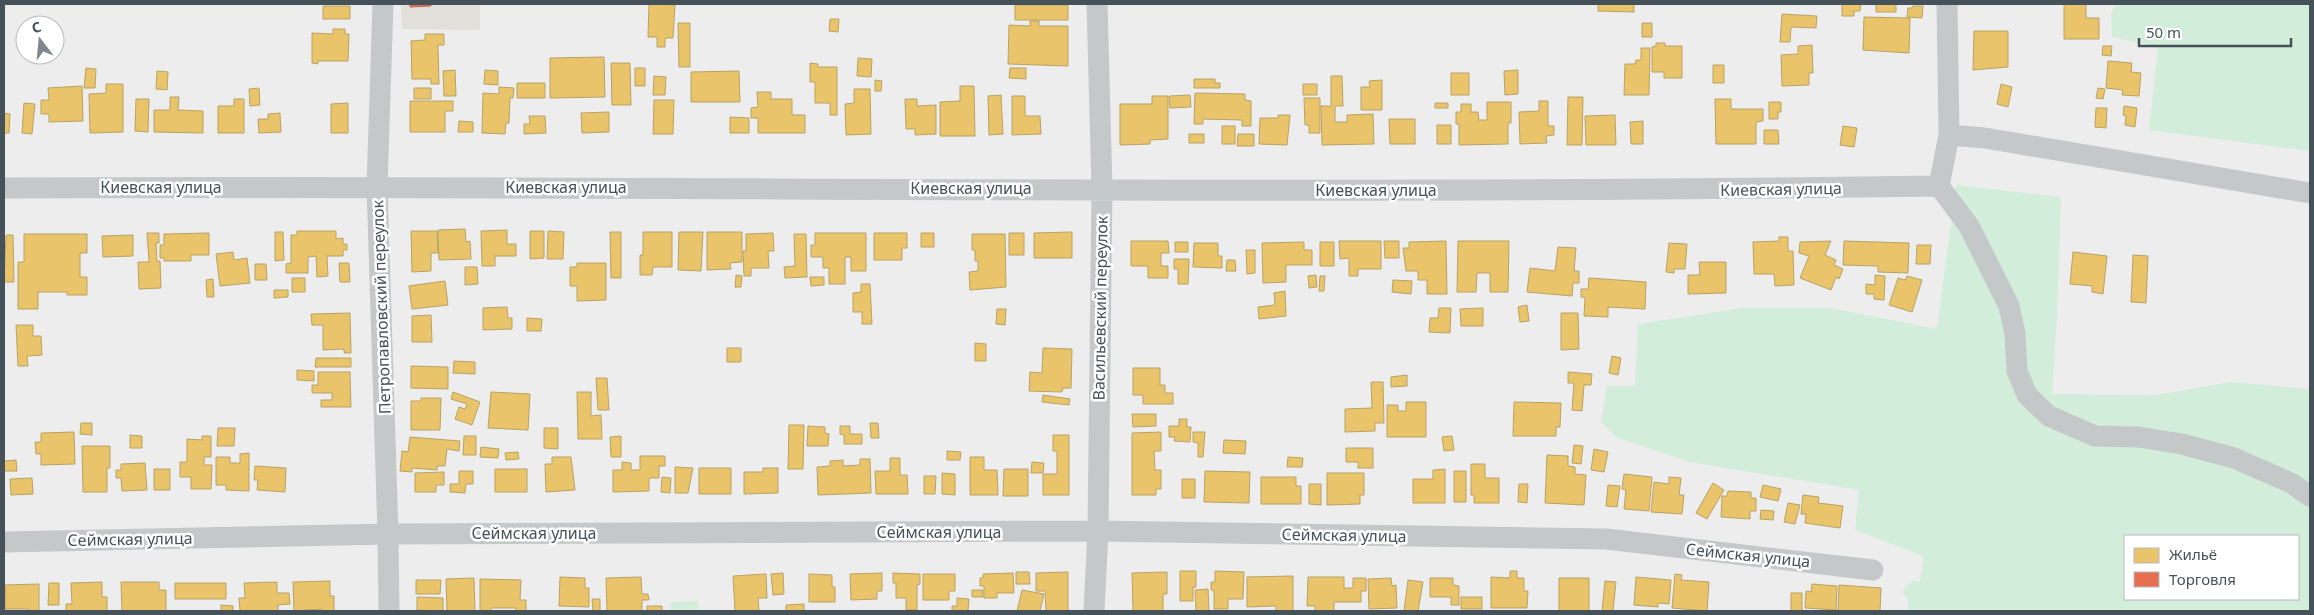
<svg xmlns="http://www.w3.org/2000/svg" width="2314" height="615" font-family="'Noto Sans',sans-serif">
  <rect width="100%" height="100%" fill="#eeeded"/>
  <path fill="#e3e0db" d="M401 4H480V30L402 29Z"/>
  <path fill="#d2edd9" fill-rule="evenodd" d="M2116 4H2310V151L2149 130 2158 47 2112 37 2111 13Z
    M1956 185 2061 197 2057 317 2052 394 2156 395 2230 382 2310 389V611H1908V598L1902 592 1913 580 1920 582 1924 556 1855 530 1859 490 1690 462 1618 438 1601 422 1607 386H1635L1638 324 1742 308H1831L1937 329ZM2125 536H2298V599H2125Z
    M698 601V611H671V602Z"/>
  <path fill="#e9c46a" stroke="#b8a265" d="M649 4 675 5 673 38H665V47H657V37H648Z
    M1598 4H1634V12L1598 11Z
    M1842 4H1861L1860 11H1854V16H1842Z
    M1876 4H1908H1896V12H1876Z
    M2064 4H2086V18H2099V39H2064Z
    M1015 5H1068V20H1015Z
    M323 6H350V19H323Z
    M1913 6H1923L1922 18 1907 17 1908 8H1912Z
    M1782 14 1817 16 1816 28 1791 27 1790 42H1780Z
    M1864 17 1910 18 1909 53 1863 50Z
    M830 19H839L838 32 829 31Z
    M1030 21H1039V26H1068V66L1008 64 1009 25 1030 26Z
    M678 23H690V67H679Z
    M1642 23H1652V37H1642Z
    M333 29H345V34H349L348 61H318V64L312 63V33L333 34Z
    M1974 31H2008V67L1973 70Z
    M425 34H444V45H438L439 84H431V79H412L411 41 425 40Z
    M1656 43H1665V46H1682V78H1664V72H1652V47L1656 46Z
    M1812 45 1813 73H1809V85L1782 86 1781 55 1798 54V46Z
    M2103 46H2112L2111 56 2102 55Z
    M1641 48H1650L1649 95H1624L1625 64H1635L1636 60H1641Z
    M604 57 605 97 550 98V58Z
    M858 58 872 59 871 77 857 76Z
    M2108 61 2132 63 2131 72 2141 73 2139 96 2122 95 2123 90 2106 88Z
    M611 63H630L631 105H612Z
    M810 63 818 64V67H837V115H830V103H815V82H810Z
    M1713 65H1724V83H1713Z
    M86 68 96 69 95 88H84Z
    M635 68H645V86H635Z
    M1010 68H1026V79L1009 78Z
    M455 70 456 96H444L443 71Z
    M485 70 498 71V85L484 84Z
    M1518 70V94L1505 95 1504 71Z
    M157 71 168 72 167 90 156 89Z
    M739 71 740 102H691V72Z
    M1451 73H1469V95H1451Z
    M654 76 666 77 665 95H653Z
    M1331 76H1342L1343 106H1335V122H1347V115L1373 114 1374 144 1322 145 1321 106H1331Z
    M1194 79H1215V83H1220V88H1194Z
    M875 80 882 81 881 91H875Z
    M1382 80V110H1361V87H1370L1369 81Z
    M517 83H545V98H517Z
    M106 84H123V132L90 133 89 94 106 93Z
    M1303 84H1317V95H1303Z
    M2001 84 2012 87 2008 107 1997 104Z
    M82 86 83 121 49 122V114H41V100H49L48 88Z
    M960 86H974L975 136H940V102L960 101Z
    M499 87 514 88 513 98H510L509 123H506L505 134 482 133 483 93 499 94Z
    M259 88 260 105 250 106 249 89Z
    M414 88H431V99H414Z
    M2098 88 2105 89 2103 99 2096 98Z
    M854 89H870L871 134 846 135 845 104 854 103Z
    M757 92H771V99H792V115H805V133H758V118H751V108L758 107Z
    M1195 93 1245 94V100L1251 101V126H1242V120L1203 119V124H1194Z
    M1001 95 1003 134 989 135 988 96Z
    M1190 95 1191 107 1170 108 1169 96Z
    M1012 96H1025V116H1040L1041 134 1012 135Z
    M1152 96H1168V139L1150 140V144L1120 145V104H1152Z
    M170 97H179L178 110 203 111V133L154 132V110H170Z
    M1568 97H1583L1582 145H1567Z
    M1304 98H1320V133H1309V125H1305Z
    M136 99H149L148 132 135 131Z
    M234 99H244V133H218V106H234Z
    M905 99H917V106L936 105V134L915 135V129H906Z
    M1715 99H1731V109H1763V121L1756 122V144H1716Z
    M654 100H674L673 134H653Z
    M410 101H453V111H445V132H410Z
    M1539 101H1548V126H1554V135L1546 136 1547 143 1520 144 1519 112 1539 111Z
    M1487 102H1511V123H1508V144L1459 145V124H1456V112H1461V104H1471V112H1478L1479 120H1487Z
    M1769 102H1781V112H1778V119H1769Z
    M24 103 35 104 32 134 22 133Z
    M348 103V133H331V104Z
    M1435 103H1448V108H1435Z
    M2124 106 2137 108 2135 127 2125 125 2126 116 2123 115Z
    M2096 108H2107L2106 128 2095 127Z
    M609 112V132L582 133 581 113Z
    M4 113 10 114 9 133H4Z
    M280 113 281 132 259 133 258 119H268V114Z
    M1278 115H1290L1287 145 1259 144 1260 118H1278Z
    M1615 115 1616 145H1586L1585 116Z
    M529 116H545L546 133 524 134V124H530Z
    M730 117 749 118V133H730Z
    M1389 119H1415V144H1390Z
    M459 121 473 122V132H458Z
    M1643 121V144H1631L1630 122Z
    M1437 125H1451V144H1437Z
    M1222 126H1235V144H1222Z
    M1843 126 1857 128 1854 147 1840 145Z
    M1764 130H1778L1779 144H1764Z
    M1189 134H1204V143H1189Z
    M1238 134H1254V146H1237Z
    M465 229 466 242 470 241 471 259 439 260 438 230Z
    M507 230V244H516V256H495V266H482L481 231Z
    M297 231H336V239L343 238V244H347V250H343V256H327L328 276 317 277 316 256 308 257V273H286V264L291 263V235H297Z
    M411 231H437L438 253H431V271L412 272Z
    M530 231H544V258L530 259Z
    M548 231 564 232 563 259H547Z
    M275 232H283L284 260 275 261Z
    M610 232H621V278H611Z
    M643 232H672V267H653L652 275H640V255H643Z
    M679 232H703L701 271 678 270Z
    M707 232H742V262L730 263 731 269 707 270Z
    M1072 232V258H1034V233Z
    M147 233H159V243H156L157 261H160L161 288 139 289 138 262H149Z
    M209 233V255H191V261H164V258H160V245H164V234Z
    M773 233 774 251H768L769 268H751V276H744L743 251H746V234Z
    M815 233H866V271H851V257H845V284H829V268H823V257H811V245H815Z
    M874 233H907V248H902V260H874Z
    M921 233H934V247H921Z
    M1009 233H1024V255H1009Z
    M24 234H87V253H80V277H87V295H67V292H38V309H18V262H24Z
    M794 234H806L807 277 785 278 784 267 795 266Z
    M972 234H1005L1006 287 970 290 969 272 978 271V261H975V250H972Z
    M6 235H13L14 282H4Z
    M133 235V256L103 257 102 236Z
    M1779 237H1788V251H1793L1794 285 1775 286 1774 274H1754L1753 242 1779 241Z
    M1131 241H1168L1169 253H1161V266H1168V278H1148V266H1131Z
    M1339 241H1381V269H1358V276H1349V258L1340 259Z
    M1384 241H1399V258H1385Z
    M1446 241 1447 294H1427V280H1418V271H1406L1403 248H1409V242Z
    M1458 241H1509L1508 292H1490V273H1477L1476 292H1457Z
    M1831 241 1825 255 1836 260 1834 265 1843 269 1839 279 1836 277 1831 290 1800 278 1809 256 1799 253 1800 242Z
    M1844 241 1909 243 1908 273 1878 272V266L1843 265Z
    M1175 242H1188V252H1175Z
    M1304 242V250H1312V265H1286V282L1263 283 1262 243Z
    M1320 242H1334V266H1320Z
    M1194 243H1218V256H1222V268L1193 267Z
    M1669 243 1687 244 1685 269H1674V273L1666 272Z
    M1917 245H1931L1930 264H1916Z
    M1558 247 1576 248 1574 271H1579V283H1573L1572 296 1527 292 1530 268 1555 271Z
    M1246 250H1255V273L1247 274Z
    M233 252 234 260 247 258 250 283 220 286 216 254Z
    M2073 252 2107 256 2103 294 2092 292V286L2070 284Z
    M2133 255 2148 256 2146 303 2131 302Z
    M1174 259H1189L1188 284H1178V269H1174Z
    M1227 260H1235L1236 271H1226Z
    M1699 262H1726V293L1688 294V275H1700Z
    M339 263H349L350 282H340Z
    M577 263H606V300L577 301V286H570V267H577Z
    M255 264H266L267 280H255Z
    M465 267H477L478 284 465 285Z
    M736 275 742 276 741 287H735Z
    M1316 275 1317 287 1309 288 1308 276Z
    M1875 275 1885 276 1884 300 1874 299V294H1866V284L1875 285Z
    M1320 276H1325L1324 291H1319Z
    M1907 276 1922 280 1912 312 1889 305 1898 278 1905 280Z
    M810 277H824V285L811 286Z
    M292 278H305V292H292Z
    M1589 278 1646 282 1645 309 1608 307V317L1584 316 1585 298 1581 297V289H1588Z
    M213 279 214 297H207L206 280Z
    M1393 280 1412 281 1411 294 1392 292Z
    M445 281 448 305 412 309 409 286Z
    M861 284H870L872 324H862V312H853V293L861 292Z
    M274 290H288V297L274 298Z
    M1285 291 1286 316 1259 319 1258 307 1275 305 1274 293Z
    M1527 305 1529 321 1520 322 1518 307Z
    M507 307 508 318H512V329L483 330V308Z
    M1439 308H1451L1450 333 1429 332 1430 318H1438Z
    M1483 308V326H1461L1460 309Z
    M997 309H1006L1005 325 996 324Z
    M350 313 351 353H344V349L323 350V325H312L311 314Z
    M1561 313H1578L1579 349 1561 350Z
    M431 315 432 342H412V316Z
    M527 318 542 319 541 331H527Z
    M16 325H33V336H41L42 355 27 356 28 366H18Z
    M975 343 986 344V361H975Z
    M727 348H741V362H727Z
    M1043 348 1072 349 1071 388H1063L1062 392 1029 391 1030 372 1042 373Z
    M1612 356 1621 358 1618 375 1609 373Z
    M316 358H351V367H315Z
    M454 361 475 362V374L453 373Z
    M411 366 448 367V389L411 388Z
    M1133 368H1160V385H1165V393H1173V404H1143V395H1133Z
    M297 370 314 371V381L297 380Z
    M318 372H350L351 407H321V400H332V393H312V385H318Z
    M1568 372 1592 374 1591 385H1584L1582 411 1572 410 1574 383H1568Z
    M1407 375V386L1391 387V377Z
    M596 378H607L609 410H598Z
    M1371 382H1383L1384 423H1375V431L1345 432V409L1372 408Z
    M453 392 480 402 472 425 455 419 459 407 465 409 467 404 451 399Z
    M491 392 530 394 528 430 488 428Z
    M577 392H591V416L601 415 602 439H578Z
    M1043 395 1070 399 1069 405 1042 402Z
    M421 398H441L440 430H411V401H421Z
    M1406 402H1426V437H1387V405H1398V411H1406Z
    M1514 402 1561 403 1560 427H1556V436H1513Z
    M1132 414H1156V426L1133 427Z
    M1179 419H1187V427H1191L1190 442 1174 441 1175 437H1169V426H1179Z
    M81 423H92V435L80 434Z
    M870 423H878L879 438H871Z
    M789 425H804L803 469H788Z
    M808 426 825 427V433L829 434 828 446H807Z
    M840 426H850V434H862V444H844V435L840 434Z
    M218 428H235L234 446H217Z
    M544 428H558V449L544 448Z
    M74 432 75 464 41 465V454H36L35 442H41V433Z
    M1161 432V451H1154L1155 470H1161V489H1156V495H1132V433Z
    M1193 432H1205L1203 457H1198V443L1193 442Z
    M130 435 142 436V448H130Z
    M1053 435H1069V495H1043V474H1057V451H1053Z
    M202 436H211V457H204V465H212L211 489H191V477H180V462H187V439L202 440Z
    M464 436H476V455H463Z
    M621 436V457H611L610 437Z
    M1452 436 1454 450 1444 451 1442 437Z
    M410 437 460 441 459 451 447 449 445 466H437V470L412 468V472L400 471 402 451 408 452Z
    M1224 440 1246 441 1245 454 1223 453Z
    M1574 445 1583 446 1581 464 1572 463Z
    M82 446H110V468H107V492H83Z
    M481 447 499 449 498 458 480 457Z
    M1346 448H1373V468H1358V462H1346Z
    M1594 449 1608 452 1604 472 1591 470Z
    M947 451 961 452 960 460H947Z
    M518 452 519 459 506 460 505 453Z
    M249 453V491L226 490V485H216V457H230V463H240V454Z
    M1547 455 1568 456V466L1575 467V474L1586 475 1584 505 1545 503Z
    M640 456H665V466H659V478H649V491L613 492V470H622V462L631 463V470H640Z
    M552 457H571L575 490 546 492 545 464H552Z
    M970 457H984V470H997L998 495H970Z
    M1288 457 1303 458 1302 467H1287Z
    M890 458H900V475H907L908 494H876L875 471H890Z
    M860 459H870L871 493 818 495 817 467 830 466V461L843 460V466L860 465Z
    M16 460 17 471H4V461Z
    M1032 462 1044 463 1043 473H1031Z
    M145 463 147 490 122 491 121 478H116V470H121V464Z
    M1471 464H1485V478H1499V503H1474V495H1471Z
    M255 466 286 468 285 492 257 490 258 480H254Z
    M675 467 693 468 688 493H675Z
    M699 468H731V494H699Z
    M763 468H778V493L744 494V472H763Z
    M154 469H170V490H154Z
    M495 469H527V492H495Z
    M1004 469H1028V496H1003Z
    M1445 469V503H1413V479H1433V470Z
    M459 471H473V484H466L465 493 450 492V484H459Z
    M1205 471 1250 472 1249 503 1204 502Z
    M1454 471H1466V502H1454Z
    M444 472V485H436V492H415V473Z
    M942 473 955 474V495L942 494Z
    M1327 473H1364V495H1360V504L1327 505Z
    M1624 474 1652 477 1649 511 1624 509 1626 490 1622 489Z
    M924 476H936L935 494H924Z
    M662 477 671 478 670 493 661 492Z
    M1261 477H1296V486H1301V504H1261Z
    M1669 477 1681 478 1679 495H1684L1682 514 1651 512 1654 482 1669 484Z
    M32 478 33 494 11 495 10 479Z
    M1182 479H1195V498H1182Z
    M1713 483 1724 490 1707 519 1696 513Z
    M1309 484H1321V505L1309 504Z
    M1519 484H1528L1527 503 1518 502Z
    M1608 485 1620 486 1617 507 1606 506Z
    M1763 485 1781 489 1778 501 1760 497Z
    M1728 491 1751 492V498H1756V511H1750V519L1721 517 1722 496H1727Z
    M1803 495 1819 497 1818 503 1843 506 1840 528 1805 523 1806 514H1801Z
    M1788 503 1800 505 1795 524 1784 522Z
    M1761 510 1774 511 1773 520 1760 519Z
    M1180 571H1196V587H1193V601H1180Z
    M1215 571 1244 572 1243 599H1228V609H1214V591L1211 590V582H1215Z
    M1510 571H1517V578H1524V591H1528L1527 608H1491V577L1510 578Z
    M1016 572H1029L1030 584H1016Z
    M1068 572V611H1046L1045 591H1036V573Z
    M1167 572V594H1163V611H1133L1132 573Z
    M783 573 784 594 773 595 771 574Z
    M882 573V591H877V599L851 600 850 574Z
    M893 573 920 574V584L917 585V610H906V598H896V583H893Z
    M1013 573 1014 593H997V598H984V586H980V578H983V574Z
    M766 574 767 598H758L759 611H735L733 576Z
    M809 574 832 575V587H835V602H809Z
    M923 574H955V591H949V600H923Z
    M1675 574 1682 575 1681 580 1709 582 1707 611 1672 608Z
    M1293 576V611H1276V606L1247 607V577Z
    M560 577 585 578V588H589V607L559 606Z
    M641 577 642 594H648L649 600H642V611H607L606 578Z
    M1308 577H1344V588H1353V578H1366V591H1361V602H1334V611H1315V606H1307Z
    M1636 577 1671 580 1669 604 1658 603V607L1634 605Z
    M474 578 475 611H447L446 579Z
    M1391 578 1392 586 1396 585 1397 608 1369 609 1368 579Z
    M1430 578H1453V585L1459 586V605H1451V597H1430Z
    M1559 578H1589V611H1559Z
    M480 579 521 580 520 600H526V611H516V608H491V611H480Z
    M416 580H441L440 594H416Z
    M1408 580 1423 582 1418 611H1404Z
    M330 581V596H334V611H322V609L294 611 293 582Z
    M1605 581 1616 582 1613 611H1602Z
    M102 582V597H107V611H66V604H72L71 583Z
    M121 582H159V590H166V611H122Z
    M277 582V593H289L290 604 278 605V611H240L239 598H245L244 583Z
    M49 583H59V605H48Z
    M175 583H226V599H175Z
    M39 584V611H29V609H5V585Z
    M1812 584 1837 586 1836 610 1805 608 1806 591 1811 592Z
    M1839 585 1881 588 1880 611H1838Z
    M1208 589 1209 611H1196L1195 590Z
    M972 590H983V597H972Z
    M1022 590 1044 594 1040 611H1017Z
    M1791 593H1802V611H1791Z
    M417 597 443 598V611L417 610Z
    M1461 597H1482V609H1461Z
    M957 598 969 599 968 611H952V606H957Z
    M592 599H600V611H593Z
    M804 604V611H786V605Z
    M221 605 233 606V611H221Z
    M647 606H662V611H647Z"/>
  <path fill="#e76f51" stroke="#b66653" d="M410 4H431V6L410 7Z"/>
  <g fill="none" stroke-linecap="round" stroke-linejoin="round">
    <path stroke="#c5c8c9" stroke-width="21" d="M383 4 377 186 388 534 389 611
      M1949 135 1985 138 2310 193
      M1939 186 1969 226 2009 306 2015 334 2017 371 2027 395 2049 416 2095 436 2138 437 2182 444 2234 458 2291 483 2310 496
      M1939 186 1949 135 1947 4
      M4 188C649 185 1294 196 1939 186
      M4 542 388 534 1098 531 1606 539 1873 570
      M1094 611 1098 531 1102 189 1097 4"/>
  </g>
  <g text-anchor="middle" stroke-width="5" stroke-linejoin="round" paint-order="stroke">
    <g font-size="16" fill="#455259" stroke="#fff">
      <text x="161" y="193">Киевская улица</text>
      <text x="566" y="193">Киевская улица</text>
      <text x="971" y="194">Киевская улица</text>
      <text transform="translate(1781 189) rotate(-1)" y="6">Киевская улица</text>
      <text x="1376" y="196">Киевская улица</text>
      <text transform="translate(381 307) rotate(-92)" y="6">Петропавловский переулок</text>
      <text transform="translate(1100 308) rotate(-89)" y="6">Васильевский переулок</text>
      <text x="939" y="538">Сеймская улица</text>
      <text x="534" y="539">Сеймская улица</text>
      <text transform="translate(1344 535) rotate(1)" y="6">Сеймская улица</text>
      <text transform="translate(130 539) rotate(-1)" y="6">Сеймская улица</text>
      <text transform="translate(1748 555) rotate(6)" y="6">Сеймская улица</text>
    </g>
  </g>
  <rect width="2314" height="615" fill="none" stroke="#455259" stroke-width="10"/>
  <rect x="2124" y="535" width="175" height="65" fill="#ffffff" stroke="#b5babd"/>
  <rect x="2134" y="548" width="25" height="15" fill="#e9c46a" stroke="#b5babd"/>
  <text x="2169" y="560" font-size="15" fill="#455259">Жильё</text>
  <rect x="2134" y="572" width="25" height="15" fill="#e76f51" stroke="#b5babd"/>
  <text x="2169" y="585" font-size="15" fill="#455259">Торговля</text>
  <g transform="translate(40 40) rotate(344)"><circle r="24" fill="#ffffff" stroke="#b5babd"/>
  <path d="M0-4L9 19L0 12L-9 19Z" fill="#80888d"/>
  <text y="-8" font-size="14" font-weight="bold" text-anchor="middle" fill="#455259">С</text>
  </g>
  <path d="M2139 38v8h152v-8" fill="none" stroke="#455259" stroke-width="2.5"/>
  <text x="2146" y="38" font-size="15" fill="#455259" stroke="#ffffff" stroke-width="4" paint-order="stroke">50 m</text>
</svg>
